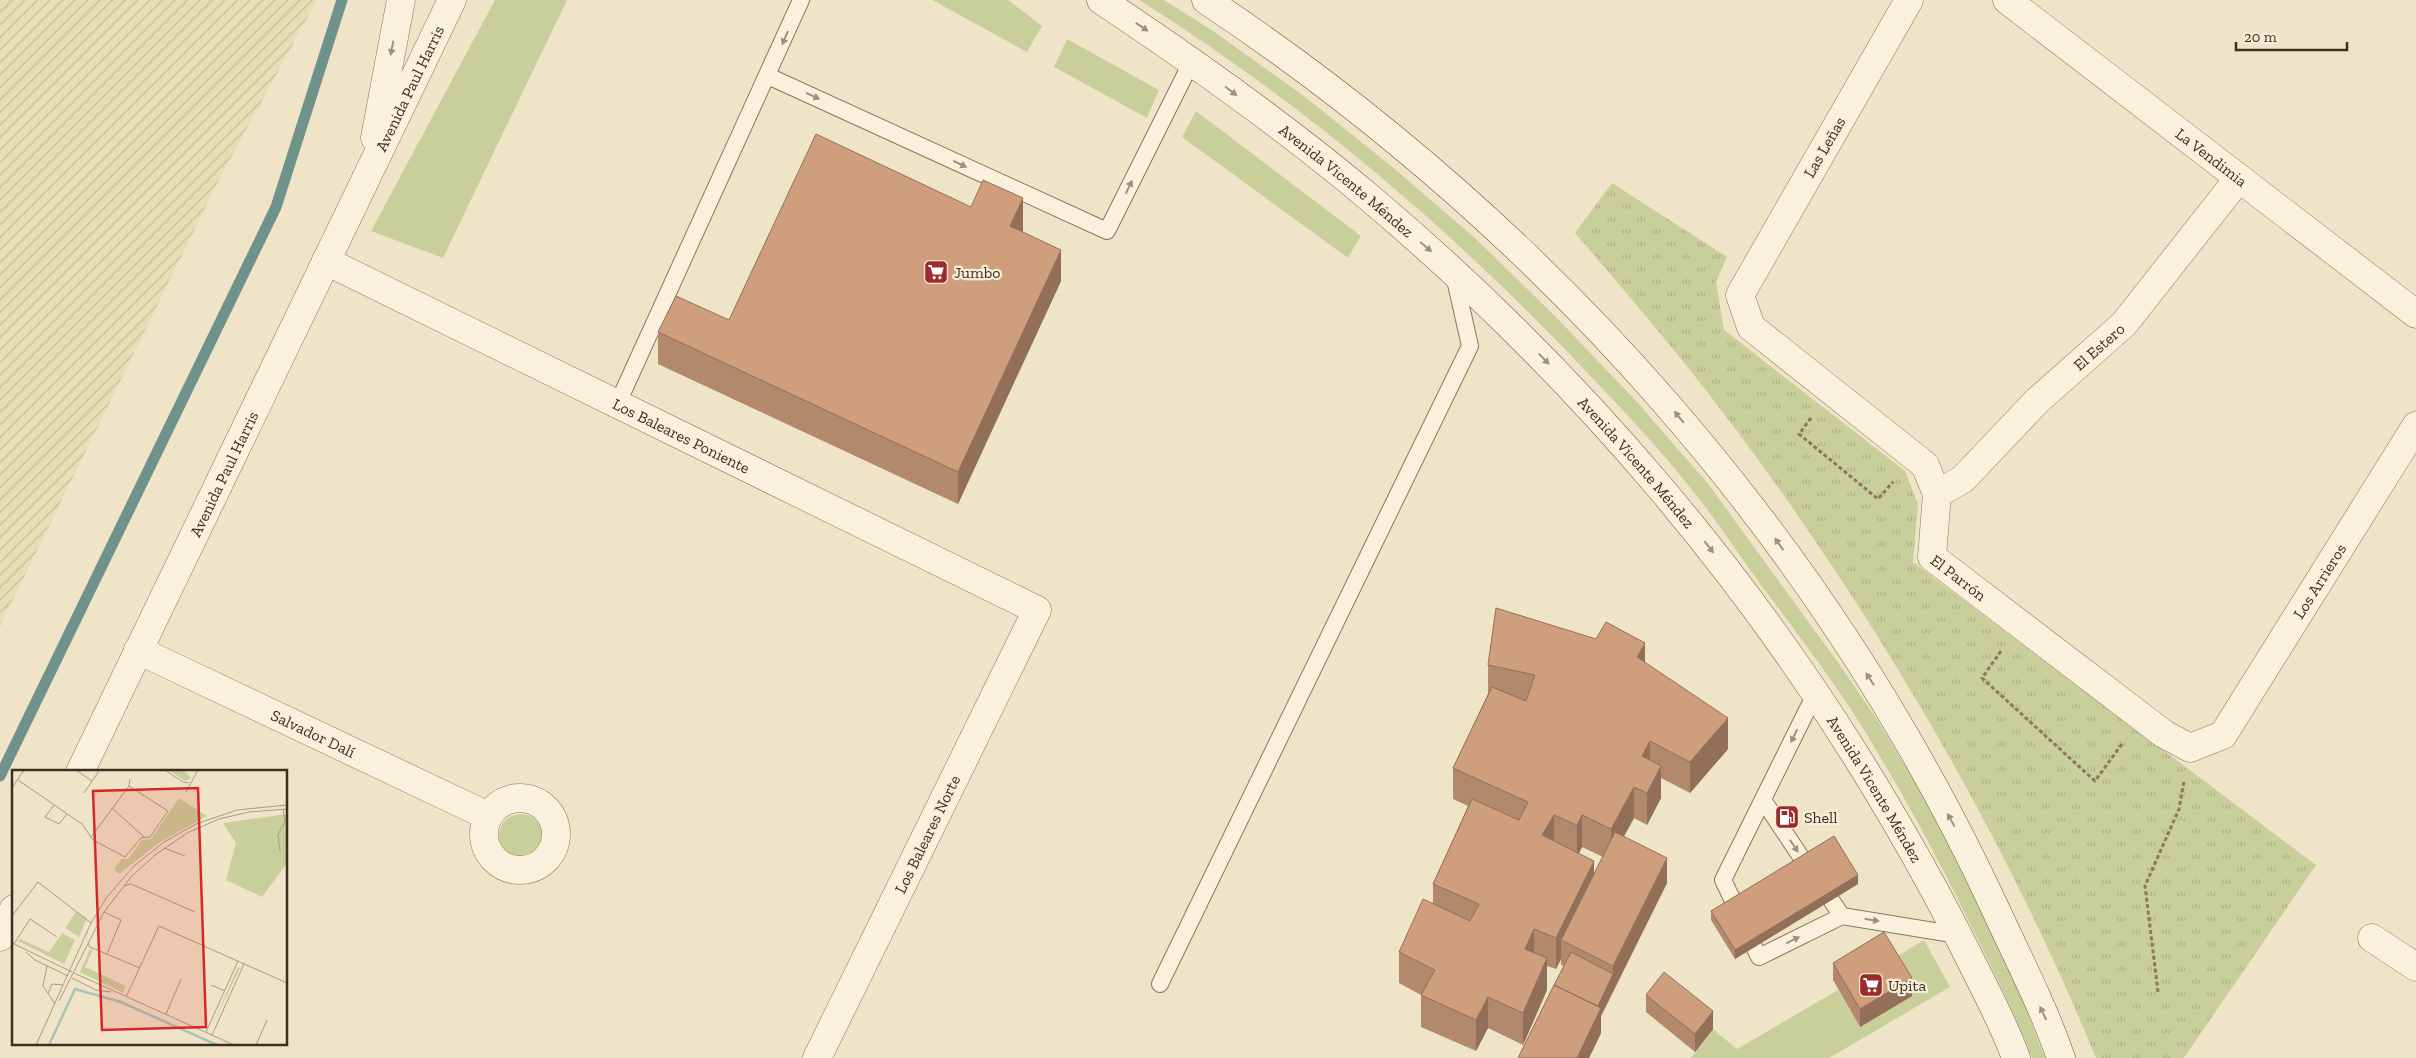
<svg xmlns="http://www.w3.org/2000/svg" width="2416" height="1058" font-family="'Zilla Slab',serif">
  <defs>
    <pattern id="farmland-furrows" width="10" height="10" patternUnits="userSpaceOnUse" patternTransform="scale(1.25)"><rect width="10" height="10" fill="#e6deb5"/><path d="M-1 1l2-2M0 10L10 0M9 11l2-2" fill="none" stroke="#c6bf9b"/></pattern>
    <pattern id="park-tufts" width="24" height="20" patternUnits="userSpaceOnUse" patternTransform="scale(1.25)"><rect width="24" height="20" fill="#c9cf9b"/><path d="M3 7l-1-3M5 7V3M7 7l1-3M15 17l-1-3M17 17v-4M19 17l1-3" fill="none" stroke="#aeb285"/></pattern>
  </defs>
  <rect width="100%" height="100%" fill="#f0e4c8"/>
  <path fill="url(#farmland-furrows)" d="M0 0H317L220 178 0 626Z"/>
  <path fill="#c9cf9b" d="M495 0H567L443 258 371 231Z
    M932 0H1008L1042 26 1027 52Z
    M1139 0H1164L1213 31 1304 96 1390 165 1476 239 1556 317 1637 402 1709 485 1842 668 1878 721 1934 814 2010 968 2045 1058H2032C2016 1016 1996 976 1976 936 1941 864 1903 793 1861 725 1832 679 1799 636 1767 593 1741 559 1719 523 1692 490 1657 445 1617 404 1579 364 1447 225 1301 102 1139 0Z
    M1067 39 1159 90 1147 118 1054 67Z
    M1196 111 1361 236 1348 258 1182 137Z
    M499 836a22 22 0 1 1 44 0a22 22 0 1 1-44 0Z
    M1924 940 1950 987 1829 1058H1691L1713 1029 1737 1049 1838 990 1860 1027 1891 960Z"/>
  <path fill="url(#park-tufts)" d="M1612 183 1727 257 1716 282 1724 330 1905 471 1918 504 1913 562 2316 865 2184 1058H2096C2006 839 1881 625 1740 435 1688 365 1632 299 1575 233Z"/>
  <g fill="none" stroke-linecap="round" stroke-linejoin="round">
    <path stroke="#6f938a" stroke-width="11" d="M0 776 276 207 342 0"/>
    <defs>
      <path id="lane" d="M768 76 1107 231 1192 61
        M617 405 801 0
        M1763 800 1805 863
        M1831 900 1842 916 1958 935
        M1735 905 1723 880 1816 692
        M1754 947 1759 957 1842 916
        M1160 984 1470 346 1454 275"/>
      <g id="street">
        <path id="s1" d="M1909 0 1740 295 1751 327 1925 465 1937 494 1932 557 2164 734 2190 748 2223 735 2416 426"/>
        <path id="s2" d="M2007 0 2416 314"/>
        <path d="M375 138 401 0"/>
        <path id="s3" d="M326 261 1037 610 817 1058"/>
        <path id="s4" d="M1937 494 1963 479 2037 401 2124 324 2239 178"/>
        <path id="s5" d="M138 650 488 816"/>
        <path id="s6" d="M80 772 452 0"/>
        <circle cx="520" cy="834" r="36"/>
        <path d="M0 937 14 909"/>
        <path d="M2372 938 2416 967"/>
      </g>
      <g id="secondary">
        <path id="s7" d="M1101 0C1194 62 1286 127 1371 199 1578 374 1756 582 1893 817 1922 866 1949 916 1974 967 1989 997 2005 1027 2016 1058"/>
        <path d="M1206 0C1544 225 1822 537 1994 906 2017 956 2043 1006 2061 1058"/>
      </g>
    </defs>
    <use href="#lane" stroke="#8d765c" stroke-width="18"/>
    <use href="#street" stroke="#8d765c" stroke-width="29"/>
    <use href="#secondary" stroke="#6f573f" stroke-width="29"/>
    <path stroke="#8d765c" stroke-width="3" stroke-dasharray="4 2.5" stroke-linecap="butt" d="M1811 418 1799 434 1878 499 1893 482
      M2001 651 1982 678 2095 781 2122 744
      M2158 992 2145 886 2179 809 2184 781"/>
    <use href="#lane" stroke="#faf1dc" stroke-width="16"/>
    <use href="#street" stroke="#faf1dc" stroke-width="28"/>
    <use href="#secondary" stroke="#faf1dc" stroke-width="28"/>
  </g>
  <path fill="#b2896c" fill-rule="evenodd" d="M971 207 1023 230 1022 232 1061 281 958 504 658 364V332L729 320Z
    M1645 662 1728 749 1690 793 1661 778V798L1647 825 1634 818 1624 836 1667 883 1601 1016V1033L1589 1058H1518L1564 966 1561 965V959L1556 969 1547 966V990L1523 1045 1488 1028 1476 1051 1421 1027V995L1399 983V952L1433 904V884L1468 806 1453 799V768L1488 694V665ZM1582 847 1603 857 1594 874 1579 853Z
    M1858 884 1735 959 1711 920V911Z
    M1833 963 1912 996 1860 1027 1833 980Z
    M1646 995 1713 1029 1695 1052 1646 1012Z"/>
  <path fill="#916f58" d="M1023 198V230L1010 258V226Z
    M1061 250V281L958 504V472Z
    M1645 643V674L1637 657Z
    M1728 718V749L1690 793V762Z
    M1650 741V773L1642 756Z
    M1661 766V798L1647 825V793Z
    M1634 787V818L1611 860V829Z
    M1554 815V847L1542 835Z
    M1582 815V847L1577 857V825Z
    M1667 858V883L1601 1016V1033L1589 1058H1577L1597 1007 1613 974V966Z
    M1594 861V893L1561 940V959L1556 969V938Z
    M1858 875V884L1735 959V950Z
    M1534 929V961L1525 949Z
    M1547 958V990L1523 1045V1013Z
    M1912 978V996L1860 1027V1009Z
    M1488 997V1028L1476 1051V1020Z
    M1713 1011V1029L1695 1052V1034Z"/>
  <path fill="#cf9f7d" stroke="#916f58" d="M816 134 971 207 983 180 1023 198 1010 226 1061 250 958 472 658 332 676 296 729 320Z
    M1496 608 1596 639 1606 622 1645 643 1637 657 1728 718 1690 762 1650 741 1642 756 1661 766 1647 793 1634 787 1611 829 1582 815 1577 825 1554 815 1542 835 1594 861 1556 938 1534 929 1525 949 1547 958 1523 1013 1488 997 1476 1020 1421 995 1435 970 1399 952 1423 899 1470 921 1479 904 1433 884 1472 799 1519 820 1528 802 1453 768 1492 687 1526 701 1535 675 1488 665Z
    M1615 832 1667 858 1613 966 1561 940Z
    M1834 836 1858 875 1735 950 1711 911Z
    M1884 932 1912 978 1860 1009 1833 963Z
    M1571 952 1613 974 1598 1006 1554 985Z
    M1664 972 1713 1011 1695 1034 1646 995Z
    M1554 985 1601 1008 1577 1058H1518Z"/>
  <defs><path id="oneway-solid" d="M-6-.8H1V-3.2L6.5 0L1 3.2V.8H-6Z" transform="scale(1.25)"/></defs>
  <g fill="#9c907e">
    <use href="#oneway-solid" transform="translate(1142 27) rotate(34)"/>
    <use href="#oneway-solid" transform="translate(785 38) rotate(113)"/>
    <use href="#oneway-solid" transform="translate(392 48) rotate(101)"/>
    <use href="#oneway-solid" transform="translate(1231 91) rotate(37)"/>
    <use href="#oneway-solid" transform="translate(813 96) rotate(25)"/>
    <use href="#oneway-solid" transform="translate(960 164) rotate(25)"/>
    <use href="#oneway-solid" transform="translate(1129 187) rotate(-64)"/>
    <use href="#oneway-solid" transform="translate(1426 247) rotate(41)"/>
    <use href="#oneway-solid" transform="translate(1544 359) rotate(46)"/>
    <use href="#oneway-solid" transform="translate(1679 417) rotate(-130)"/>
    <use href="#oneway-solid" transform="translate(1779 544) rotate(-125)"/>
    <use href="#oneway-solid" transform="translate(1709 547) rotate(52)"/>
    <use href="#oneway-solid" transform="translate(1870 679) rotate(-123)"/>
    <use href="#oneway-solid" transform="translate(1794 736) rotate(116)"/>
    <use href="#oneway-solid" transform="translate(1951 820) rotate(-118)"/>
    <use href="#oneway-solid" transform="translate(1794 846) rotate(56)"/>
    <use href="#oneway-solid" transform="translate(1872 920) rotate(9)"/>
    <use href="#oneway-solid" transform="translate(1793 940) rotate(-26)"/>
    <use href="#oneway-solid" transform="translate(2043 1013) rotate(-115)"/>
  </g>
  <defs>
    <symbol id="supermarket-square" viewBox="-11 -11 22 22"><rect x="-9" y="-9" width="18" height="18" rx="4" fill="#9e2a2b" stroke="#f7eed8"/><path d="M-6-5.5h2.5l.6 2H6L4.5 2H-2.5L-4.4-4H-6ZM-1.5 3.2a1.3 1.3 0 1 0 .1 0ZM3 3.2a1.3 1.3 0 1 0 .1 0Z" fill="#fff"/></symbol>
    <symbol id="fuel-square" viewBox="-11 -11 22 22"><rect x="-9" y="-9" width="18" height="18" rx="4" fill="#9e2a2b" stroke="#f7eed8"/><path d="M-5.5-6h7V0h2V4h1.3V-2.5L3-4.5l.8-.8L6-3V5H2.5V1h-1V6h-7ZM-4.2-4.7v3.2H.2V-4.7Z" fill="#fff"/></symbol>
  </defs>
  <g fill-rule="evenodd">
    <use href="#supermarket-square" x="922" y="258" width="28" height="28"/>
    <use href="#fuel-square" x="1773" y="803" width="28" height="28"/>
    <use href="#supermarket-square" x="1857" y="971" width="28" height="28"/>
  </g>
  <g text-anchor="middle" stroke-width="4.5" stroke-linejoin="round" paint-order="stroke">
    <g font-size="16" fill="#3d2e20" stroke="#f7eed8">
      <text dy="6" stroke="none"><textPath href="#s6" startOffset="759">Avenida Paul Harris</textPath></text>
      <text transform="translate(1824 147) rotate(-60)" y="6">Las Leñas</text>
      <text dy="6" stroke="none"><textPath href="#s2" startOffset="258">La Vendimia</textPath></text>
      <text dy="6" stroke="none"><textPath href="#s7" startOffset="305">Avenida Vicente Méndez</textPath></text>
      <text dy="6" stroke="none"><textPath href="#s4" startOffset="220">El Estero</textPath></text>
      <text dy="6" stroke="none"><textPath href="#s3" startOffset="396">Los Baleares Poniente</textPath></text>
      <text dy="6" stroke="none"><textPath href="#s7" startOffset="710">Avenida Vicente Méndez</textPath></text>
      <text dy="6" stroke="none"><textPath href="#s6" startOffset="331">Avenida Paul Harris</textPath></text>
      <text dy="6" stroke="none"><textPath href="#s1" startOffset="724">El Parrón</textPath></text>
      <text dy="6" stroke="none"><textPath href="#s1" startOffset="1229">Los Arrieros</textPath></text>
      <text dy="6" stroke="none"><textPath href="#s5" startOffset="194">Salvador Dalí</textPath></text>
      <text dy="6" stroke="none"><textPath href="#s7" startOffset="1115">Avenida Vicente Méndez</textPath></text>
      <text transform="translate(927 834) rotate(-64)" y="6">Los Baleares Norte</text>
    </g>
    <g font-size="16" fill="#3d2e20" stroke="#f7eed8" text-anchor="start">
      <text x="954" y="278">Jumbo</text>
      <text x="1804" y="823">Shell</text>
      <text x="1888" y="991">Upita</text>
    </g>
  </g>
  <g transform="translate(12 770)">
    <rect width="275" height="275" fill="#f0e4c8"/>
    <path d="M157 0H172L179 8 173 11ZM275 44V93L250 127 214 110 224 73 211 53ZM64 142 75 148 67 167 53 158ZM50 163 63 170 52 194 6 171 8 169 37 182ZM78 179 81 180 73 197 114 216 111 223 68 202ZM226 197 228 198 199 258Z" fill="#c9cf9b"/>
    <path d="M167 28 195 46 148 72 107 104 102 100 109 89H116L130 70 139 69Z" fill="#c9cf9b"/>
    <path fill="none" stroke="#a9c4bc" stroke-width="2.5" d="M37 275 63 219 109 232 205 275"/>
    <path fill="none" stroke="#a89b85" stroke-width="1" d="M64 0 80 11M153 0 171 12 177 13M6 10 70 54 81 70 113 87 129 68 138 67 156 41 117 16M0 18 12 0M174 22 186 0M72 23 87 1M42 35 33 47 47 54 55 44M100 38 132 67M79 67 117 16 118 9M152 78 173 86M268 81 266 65 273 51 271 39M112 116 119 114 183 142M92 142 109 150 95 184M0 146 26 112 79 153M0 173 60 202M2 174 18 149 45 167M76 174 78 177 128 198M14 182 23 190 56 206M35 196 31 216 43 234M62 203 222 275M60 208 84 220 99 222M199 215 213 221M36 223 40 214 51 215M114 227 147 156 275 213M47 231 92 142 119 107 143 85 175 63 207 49 237 42 275 39M154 244 169 209M194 262 226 191M200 265 232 194M24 275 79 153 95 127 122 96 152 72 184 54 225 40 275 35M244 275 255 250"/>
    <path fill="#d62828" fill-opacity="0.15" stroke="#d62828" stroke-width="2.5" d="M186 18 194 257 90 260 81 21Z"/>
    <rect width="275" height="275" fill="none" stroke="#3d2e20" stroke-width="2.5"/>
  </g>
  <path d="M2236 42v8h111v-8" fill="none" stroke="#3d2e20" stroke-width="2.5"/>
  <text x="2244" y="42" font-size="15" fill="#3d2e20" stroke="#f7eed8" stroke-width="4" paint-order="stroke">20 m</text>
</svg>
